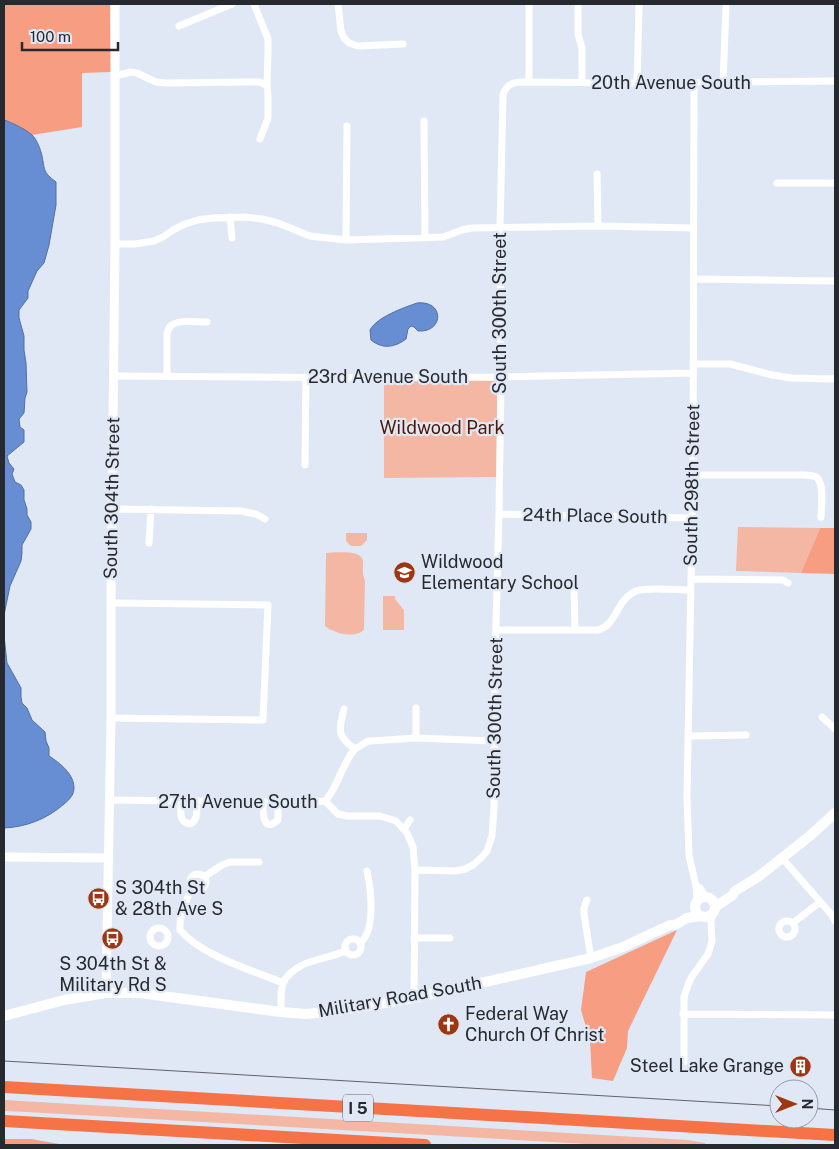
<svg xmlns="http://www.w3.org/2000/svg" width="839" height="1149" font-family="'Public Sans',sans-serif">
  <rect width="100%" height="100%" fill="#e1e8f5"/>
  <path fill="#f3b7a4" d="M501 377 499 477 384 478V378Z
    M738 527 820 528 801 573 736 571Z
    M346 533H367V540L361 546H351L346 541Z
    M326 553C335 553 361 549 363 561 363 568 362 574 365 581L364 629C358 639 334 634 325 626Z
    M383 596H395V599L404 610V630H383Z
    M4 1100 688 1140 705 1143 706 1145H605L27 1112 4 1111Z"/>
  <path fill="#f79e82" d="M4 4H110L111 72 82 73V127L32 135 11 122 4 120Z
    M820 528H835V574L801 573Z
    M677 930 628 1031 627 1048 613 1081 592 1078 590 1041 581 1010 586 972Z
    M4 1139H31L65 1145H4Z"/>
  <path fill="#678dd3" stroke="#546fa1" d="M4 120C11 122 27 130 32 135 36 138 41 150 42 156 45 171 43 172 56 182V205L49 245 44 263 37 271 28 291V298L19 310V318L24 336V350L26 363 27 392 25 398 24 413 19 419 20 427 24 430V442L7 456 9 463 14 469 12 474 15 482 21 485 24 490V500L27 509V515L31 522V529L22 545V553L21 561 10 586 4 615Z
    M417 303C445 300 444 333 418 331L414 327 411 326 408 329 406 339C394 348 382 349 371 340L370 330C377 317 403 308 417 303Z
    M4 636 7 663 21 688V697L22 703 27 708 32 720 45 732 46 741 49 748V756C60 763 74 774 74 788 74 795 69 800 64 804 47 819 26 827 4 828Z"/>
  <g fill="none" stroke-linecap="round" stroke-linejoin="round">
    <path stroke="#fff" stroke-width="7" d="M254 4 268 39V52L267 86 268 95V118L260 139
      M338 4 341 31 344 38 349 43 358 46 403 44
      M529 4V82
      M578 4V34L582 48V82
      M179 26 232 4
      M115 76 131 72 137 73 156 82 166 83 248 82H260L267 86
      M637 83 639 5
      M694 83 693 475 687 796 689 856 696 886 697 901
      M723 83 726 7
      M424 121 425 238
      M597 174 598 226
      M777 183H835
      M230 217 232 238
      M346 240 347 126
      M115 244H135L154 241 163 237 173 230 185 224 198 220 213 218 245 217 262 219 278 223 310 236 346 240 443 237 462 230 472 228 598 226 693 228
      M694 279 835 281
      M693 364H730L772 375 791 378 835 379
      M113 376 384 378 501 377 693 373
      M167 376V333L170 326C180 319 194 322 207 322
      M305 465 306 377
      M693 475H803C807 475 812 475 816 477 825 483 821 507 821 517
      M113 509 241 511 256 514 265 519
      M499 514 692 518
      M149 543 151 509
      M691 579 783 580 788 583
      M574 590 575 629
      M111 603 268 605 263 720 111 718
      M496 630H598C610 626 613 618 619 608 622 601 629 594 636 591 647 587 677 590 690 590
      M416 708V738
      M822 717 835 729
      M688 736 746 735
      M355 749 368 741 386 740 416 738 494 741
      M110 800 272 802 325 801 338 814 347 816H380L390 819 396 821 407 833 413 847 415 870 414 998
      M325 801C337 790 342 763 355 749 336 736 339 729 344 709
      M181 802C181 811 178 822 190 824 199 820 196 810 197 802
      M263 802C263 811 262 834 278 820V802
      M404 829 410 820
      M782 858 831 914 835 921
      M415 870 456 871 465 869 473 865 482 857 487 851 492 836 494 807 495 659 499 514 501 377 500 228 503 95C506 85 511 83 520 82L637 83 835 81
      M190 882a8 8 0 1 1 16 0a8 8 0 1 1-16 0Z
      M204 877 222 865 230 862H259
      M696 886 700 888 706 897
      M587 900 584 908V914L591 958
      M779 929a8 8 0 1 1 16 0a8 8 0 1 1-16 0Z
      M793 923 820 902
      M150 937a9 9 0 1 1 18 0a9 9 0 1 1-18 0Z
      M180 930C202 956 252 970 283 983 296 959 323 961 345 951
      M180 930C179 918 186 898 193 888
      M414 938H450
      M345 947a8 8 0 1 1 16 0a8 8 0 1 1-16 0Z
      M360 943C376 931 371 889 367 871
      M281 1012V993L283 983
      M683 1014 835 1015
      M684 1062V997L688 985 691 978 708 954 712 941 711 921 713 913"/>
    <path stroke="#fff" stroke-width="9" d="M4 857 108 858
      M106 993 111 718V603L115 244V4"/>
    <path stroke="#fff" stroke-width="10" d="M695 907a10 10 0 1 1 20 0a10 10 0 1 1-20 0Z
      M714 910 718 905 733 895 735 891 758 877 811 835 835 813
      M4 1016 64 1000 106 993H140L281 1012 306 1014 338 1011 414 998 591 958 623 947 670 925H675L687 918 700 916"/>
    <path stroke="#f67348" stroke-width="12" d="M4 1087 835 1135
      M4 1121 425 1145"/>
    <path stroke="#5e6269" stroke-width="1" d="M4 1061 779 1106
      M809 1108 835 1110"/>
  </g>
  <defs>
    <symbol id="school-disc" viewBox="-11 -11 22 22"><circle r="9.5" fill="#9e3711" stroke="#e1e8f5"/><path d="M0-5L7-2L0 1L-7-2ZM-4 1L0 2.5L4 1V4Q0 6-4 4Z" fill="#fff"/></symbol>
    <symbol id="bus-disc" viewBox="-11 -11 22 22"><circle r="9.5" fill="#9e3711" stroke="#e1e8f5"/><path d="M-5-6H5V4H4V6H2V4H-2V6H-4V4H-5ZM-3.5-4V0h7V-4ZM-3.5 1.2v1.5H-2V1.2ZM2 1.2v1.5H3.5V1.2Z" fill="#fff"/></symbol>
    <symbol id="church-disc" viewBox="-11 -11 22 22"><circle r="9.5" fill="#9e3711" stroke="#e1e8f5"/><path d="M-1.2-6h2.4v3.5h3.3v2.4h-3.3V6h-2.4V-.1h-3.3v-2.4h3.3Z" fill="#fff"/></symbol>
    <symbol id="building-disc" viewBox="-11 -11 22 22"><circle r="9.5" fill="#9e3711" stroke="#e1e8f5"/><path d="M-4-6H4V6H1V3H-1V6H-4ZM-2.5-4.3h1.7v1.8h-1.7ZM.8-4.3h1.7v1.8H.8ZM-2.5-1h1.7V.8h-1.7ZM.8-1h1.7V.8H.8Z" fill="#fff"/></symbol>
  </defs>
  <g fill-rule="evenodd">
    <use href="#school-disc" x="392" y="560" width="25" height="25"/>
    <use href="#bus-disc" x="86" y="886" width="25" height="25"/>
    <use href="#bus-disc" x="100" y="926" width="25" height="25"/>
    <use href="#church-disc" x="436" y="1012" width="25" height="25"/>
    <use href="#building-disc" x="788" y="1054" width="25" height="25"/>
  </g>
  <g text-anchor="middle" stroke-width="4.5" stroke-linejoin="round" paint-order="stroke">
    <rect fill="#e1e8f5" stroke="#5e6269" stroke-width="1" x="343" y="1094.5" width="30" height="27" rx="4"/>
    <g font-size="16" font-weight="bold" fill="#26292d">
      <text x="358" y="1114">I 5</text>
    </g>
    <g font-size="18" fill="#26292d" stroke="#e1e8f5">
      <text x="671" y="89">20th Avenue South</text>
      <text transform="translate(500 313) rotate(-90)" y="6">South 300th Street</text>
      <text x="388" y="383">23rd Avenue South</text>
      <text transform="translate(692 485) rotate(-89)" y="6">South 298th Street</text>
      <text transform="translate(112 498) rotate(-89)" y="6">South 304th Street</text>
      <text transform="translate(595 516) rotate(1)" y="6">24th Place South</text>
      <text transform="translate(495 718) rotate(-89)" y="6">South 300th Street</text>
      <text x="238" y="808">27th Avenue South</text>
      <text transform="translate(400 997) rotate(-10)" y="6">Military Road South</text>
    </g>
    <g font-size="18" fill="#4d1705" stroke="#e1e8f5">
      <text x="442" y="434">Wildwood Park</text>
    </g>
    <g font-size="18" fill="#26292d" stroke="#e1e8f5" text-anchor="start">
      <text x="421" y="568">Wildwood<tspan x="421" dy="21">Elementary School</tspan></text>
      <text x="115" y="894">S 304th St<tspan x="115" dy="21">&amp; 28th Ave S</tspan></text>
      <text x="113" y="970" text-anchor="middle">S 304th St &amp;<tspan x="113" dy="21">Military Rd S</tspan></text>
      <text x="465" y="1020">Federal Way<tspan x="465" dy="21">Church Of Christ</tspan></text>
      <text x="784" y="1072" text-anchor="end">Steel Lake Grange</text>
    </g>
  </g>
  <rect width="839" height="1149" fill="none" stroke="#26292d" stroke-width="10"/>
  <g transform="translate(794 1104) rotate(90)"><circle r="24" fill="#e1e8f5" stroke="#969ca5"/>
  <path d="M0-4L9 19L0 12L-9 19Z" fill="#9e3711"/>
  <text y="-8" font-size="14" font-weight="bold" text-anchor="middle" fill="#26292d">N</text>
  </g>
  <path d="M22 42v8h96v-8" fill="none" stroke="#26292d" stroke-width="2.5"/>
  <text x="30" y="42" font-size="15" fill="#26292d" stroke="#e1e8f5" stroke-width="4" paint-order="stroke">100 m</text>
</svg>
